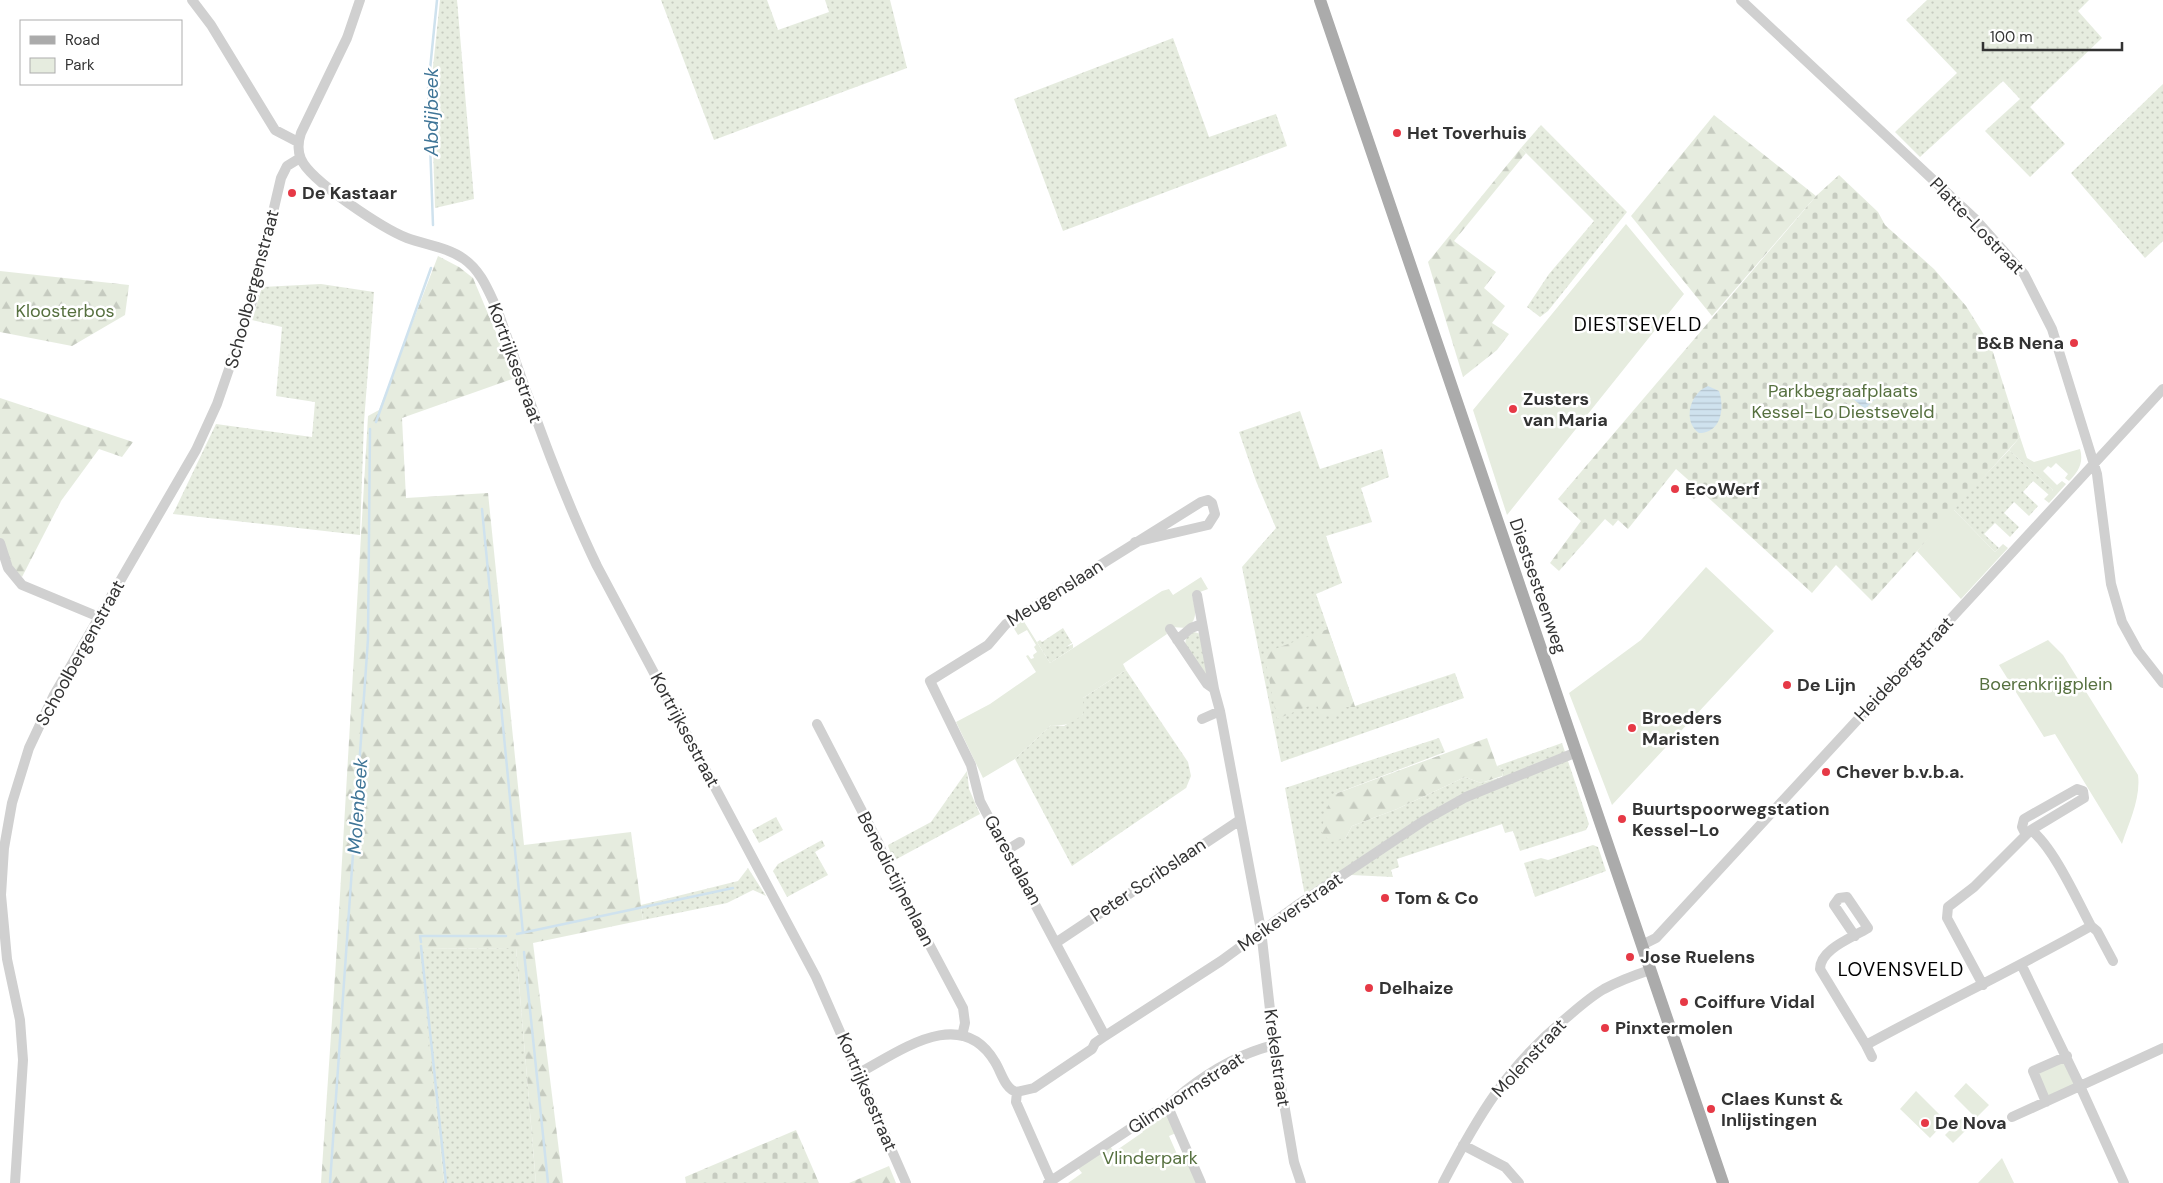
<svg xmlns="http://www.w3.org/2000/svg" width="2163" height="1183" font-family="'DM Sans',sans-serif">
  <defs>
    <pattern id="grass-dots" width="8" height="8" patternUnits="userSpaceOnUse" patternTransform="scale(1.25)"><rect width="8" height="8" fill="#e6ecdf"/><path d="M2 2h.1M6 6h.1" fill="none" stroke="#c6cbc0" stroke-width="1.8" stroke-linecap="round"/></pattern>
    <pattern id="forest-firs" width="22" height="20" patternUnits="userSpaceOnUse" patternTransform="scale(1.25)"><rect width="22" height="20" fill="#e6ecdf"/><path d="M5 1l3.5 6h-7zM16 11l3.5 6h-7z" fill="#c6cbc0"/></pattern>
    <pattern id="cemetery-stones" width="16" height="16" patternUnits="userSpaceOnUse" patternTransform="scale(1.25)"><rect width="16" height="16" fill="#e6ecdf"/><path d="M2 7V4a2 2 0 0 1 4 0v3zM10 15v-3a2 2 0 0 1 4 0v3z" fill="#c6cbc0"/></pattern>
    <pattern id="water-rules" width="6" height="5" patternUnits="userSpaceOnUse" patternTransform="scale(1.25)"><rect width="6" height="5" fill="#cfe2ee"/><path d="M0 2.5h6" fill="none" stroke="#b2c2cd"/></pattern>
  </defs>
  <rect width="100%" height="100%" fill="#fff"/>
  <path fill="url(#grass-dots)" d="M440 0H457L474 199 435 208 431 86Z
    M661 0H767L778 30 829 12 825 0H890L907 68 714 140Z
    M1927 0H2089L2078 11 2102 38 2030 107 2065 144 2030 177 1985 131 2020 99 2003 81 1920 157 1895 132 1957 73 1906 20Z
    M1173 38 1209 137 1276 114 1287 146 1063 231 1014 99Z
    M2163 84V241L2145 258 2071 173Z
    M1541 125 1627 212 1548 311 1540 317 1527 307 1549 274 1594 221 1521 148Z
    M321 284 374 292 364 422 360 535 173 514 216 424 312 437 315 402 276 396 282 327 252 320 262 287Z
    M1300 411 1320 469 1382 449 1389 477 1361 488 1372 522 1326 536 1342 583 1316 594 1355 706 1455 673 1464 698 1281 762 1242 567 1276 528 1256 481 1239 432Z
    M2009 450 2053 490 2049 495 2033 481 2023 492 2038 506 2029 516 2014 502 2004 513 2019 527 2010 537 1995 523 1984 534 1999 548 1995 552 1953 509Z
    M1063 628 1072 643 1066 647 1073 644V648L1050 663 1037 642 1040 640 1042 642Z
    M1194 632 1201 634 1207 678 1185 645 1186 638Z
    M1126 670 1188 762 1191 776 1186 788 1072 866 1015 759 1051 725 1064 726 1083 714V698Z
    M1439 738 1445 752 1335 794 1345 839 1352 826 1397 809 1465 777 1481 783 1502 777 1504 770 1497 766 1562 743 1589 824 1586 830 1520 851 1513 831 1505 833 1502 824 1397 859 1399 867 1391 870 1393 877 1351 875 1305 896 1285 788Z
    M967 771 969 789 980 814 893 861 888 845 931 822Z
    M776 817 783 830 759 843 752 830Z
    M822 840 825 846 815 852 828 875 787 897 773 871 778 864Z
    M1593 845 1598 847 1606 871 1535 897 1524 863 1541 858 1548 860Z
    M748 868 766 896 753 890 727 903 643 920 641 905 738 881Z
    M516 948 536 1183H444L418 949Z"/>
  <path fill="url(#forest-firs)" d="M1714 115 1816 196 1712 316 1631 216Z
    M1521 148 1526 153 1454 241 1496 272 1484 288 1505 306 1492 323 1509 334 1497 350 1463 377 1428 262Z
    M438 256 459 267 473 278 515 378 402 418 406 498 488 493 524 845 631 832 643 920 533 943 563 1183H536L516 948 419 949 444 1183H321L337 946 368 416 379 410Z
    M0 271 129 285 125 315 72 346 0 332Z
    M0 398 133 442 122 457 99 449 61 501 22 577 0 555Z
    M1328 629 1355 707H1341L1332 717 1321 714 1316 703 1277 719 1264 653Z
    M1487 738 1497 766 1504 770 1502 776 1481 783 1465 777 1397 809 1352 826 1345 839 1330 842 1321 831 1327 808 1335 794Z
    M889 1166 896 1183H849Z"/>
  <path fill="url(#cemetery-stones)" d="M1839 175 1878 212 1885 225 1934 269 1966 306 1991 346 2020 437 1872 601 1836 565 1812 593 1701 491 1694 499 1688 493 1694 485 1676 469 1628 529 1618 520 1613 526 1605 519 1559 571 1550 563 1581 521 1558 499 1816 196Z
    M796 1130 819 1183H686L685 1177Z"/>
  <path fill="#e6ecdf" d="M1626 224 1684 294 1507 515 1473 410Z
    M2020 437 2027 458 2034 462 2080 449C2084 463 2078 472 2069 481L2065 478 2068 474 2056 463 2051 468 2048 466 2043 471 2057 485 2062 481 2066 484 2049 503 2044 499 2053 490 2009 450Z
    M1953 509 1995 552 2003 544 2008 548 1961 599 1917 551Z
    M1706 567 1774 631 1612 805 1569 693 1641 640Z
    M1201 577 1208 589 1192 595C1195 609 1199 618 1187 628L1171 627 1166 631 1167 634 1123 664 1126 670 1083 698V714C1072 724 1066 726 1051 725L1015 759 983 778 956 722 990 704 1036 672 1026 656 1028 655 1031 659 1034 658 1033 655 1037 652 1034 647 1036 645 1027 630 1018 635 1013 627 1023 620 1050 663 1162 591 1169 589 1173 595Z
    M2048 640 2063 655 2138 775C2141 798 2129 822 2122 844L2055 734 2044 737 1999 665Z
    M2067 1056 2080 1086 2046 1102 2033 1071Z
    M1966 1083 1989 1105 1976 1118 1954 1096Z
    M1916 1091 1946 1121 1930 1138 1900 1109Z
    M1158 1115 1167 1116 1176 1133 1169 1136 1180 1161 1187 1158 1197 1183H1068L1082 1173 1078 1168 1110 1146 1114 1152 1143 1132 1139 1126Z
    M1964 1116 1972 1124 1953 1143 1945 1135Z
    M2002 1158 2014 1183H1978Z"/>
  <path fill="url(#water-rules)" d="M1864 384 1878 396 1865 409 1852 398Z
    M1708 386 1719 391C1725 408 1721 433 1699 433 1682 421 1690 393 1708 386Z"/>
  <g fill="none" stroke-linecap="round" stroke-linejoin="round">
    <path stroke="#cfe2ee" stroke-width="2.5" d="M433 225 428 89 437 0
      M376 422 431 268
      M482 509 523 933
      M517 934 733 888
      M421 942 420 936H506
      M421 946 446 1183
      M524 952 548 1183
      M330 1183 368 639 370 429"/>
    <path stroke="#d0d0d0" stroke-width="10" d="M192 0 211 25 275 130 298 142
      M360 0 347 38 301 133C298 142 297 150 301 159 310 181 384 229 407 238 426 245 447 247 464 259 481 271 488 290 497 309 528 396 557 483 597 566L816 977 906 1183
      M1741 0 1976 220 2024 274 2052 329 2097 474 2111 584 2122 622 2138 651 2163 683
      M0 543 8 568 22 585 99 617
      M1170 629 1207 684 1214 689 1197 595
      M1177 640 1191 628 1202 624
      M1214 689 1220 711 1261 930 1274 1045 1294 1162 1301 1183
      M1202 719 1220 711
      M817 724 879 844 887 865 963 1008 965 1023 962 1036
      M1007 850 1020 842
      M2091 926 2097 931 2113 961
      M1855 936 1834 905 1839 898 1847 897 1868 928C1852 938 1820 949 1820 969L1866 1045C1941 1004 2017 968 2091 926 2077 900 2054 848 2031 830
      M1057 942 1240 820
      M1642 945 1656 938 2163 389
      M2022 966 2080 1086 2163 1048
      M1983 985 1947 918 1948 907 1974 887 2031 830 2084 798 2083 791 2077 789 2024 819 2022 827 2026 835
      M1105 1036 980 801 971 765 930 681 988 645 1006 624 1201 502 1208 500 1212 503 1215 514 1208 525 1135 542
      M1866 1045 1872 1057
      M859 1073C899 1052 961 1004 995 1062 1001 1071 1005 1090 1017 1092
      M1017 1092 1034 1088 1092 1049 1095 1043 1105 1036 1221 961 1296 906 1425 820 1466 797 1577 752
      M1017 1092 1016 1102 1051 1181
      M2046 1102 2033 1071 2067 1056
      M1168 1107 1201 1183
      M2012 1117 2080 1086 2124 1183
      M1463 1145 1505 1167 1519 1183
      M15 1183 23 1060 20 1020 7 959 1 895 4 848 12 803 29 748 54 695 196 450 217 404 252 302 281 178 287 166 300 158
      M1048 1183 1154 1113C1167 1107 1174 1100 1185 1091 1212 1070 1241 1053 1274 1045
      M1443 1183C1478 1116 1506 1068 1565 1019 1578 1008 1590 997 1604 989 1619 981 1635 975 1650 970"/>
    <path stroke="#ababab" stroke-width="12" d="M1320 0 1723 1183"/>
  </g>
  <g fill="#e63946" stroke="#fff" stroke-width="2">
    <circle cx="1397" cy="133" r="5"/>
    <circle cx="292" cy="193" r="5"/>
    <circle cx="2074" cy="343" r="5"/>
    <circle cx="1513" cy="409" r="5"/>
    <circle cx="1675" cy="489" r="5"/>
    <circle cx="1787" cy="685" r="5"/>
    <circle cx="1632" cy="728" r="5"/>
    <circle cx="1826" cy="772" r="5"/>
    <circle cx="1622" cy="819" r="5"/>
    <circle cx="1385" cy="898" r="5"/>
    <circle cx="1630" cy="957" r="5"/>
    <circle cx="1369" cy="988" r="5"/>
    <circle cx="1684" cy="1002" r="5"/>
    <circle cx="1605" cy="1028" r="5"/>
    <circle cx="1711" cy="1109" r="5"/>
    <circle cx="1925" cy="1123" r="5"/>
  </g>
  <g text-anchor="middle" stroke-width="5" stroke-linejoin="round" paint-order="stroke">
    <g font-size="18" font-weight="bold" fill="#333" stroke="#fff" text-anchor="start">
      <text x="1407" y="139">Het Toverhuis</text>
      <text x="302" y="199">De Kastaar</text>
      <text x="2064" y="349" text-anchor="end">B&amp;B Nena</text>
      <text x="1523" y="405">Zusters<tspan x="1523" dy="21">van Maria</tspan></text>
      <text x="1685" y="495">EcoWerf</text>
      <text x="1797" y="691">De Lijn</text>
      <text x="1642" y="724">Broeders<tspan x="1642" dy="21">Maristen</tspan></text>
      <text x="1836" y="778">Chever b.v.b.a.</text>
      <text x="1632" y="815">Buurtspoorwegstation<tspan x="1632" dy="21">Kessel-Lo</tspan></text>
      <text x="1395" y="904">Tom &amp; Co</text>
      <text x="1640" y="963">Jose Ruelens</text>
      <text x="1379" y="994">Delhaize</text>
      <text x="1694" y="1008">Coiffure Vidal</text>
      <text x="1615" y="1034">Pinxtermolen</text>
      <text x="1721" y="1105">Claes Kunst &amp;<tspan x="1721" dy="21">Inlijstingen</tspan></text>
      <text x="1935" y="1129">De Nova</text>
    </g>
    <g font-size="18" fill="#333" stroke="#fff">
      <text transform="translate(1977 226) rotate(46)" y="6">Platte-Lostraat</text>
      <text transform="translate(252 289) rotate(-75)" y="6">Schoolbergenstraat</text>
      <text transform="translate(515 363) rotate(70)" y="6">Kortrijksestraat</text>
      <text transform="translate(1538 586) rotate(71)" y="6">Diestsesteenweg</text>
      <text transform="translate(1055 593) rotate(-32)" y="6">Meugenslaan</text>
      <text transform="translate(80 653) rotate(-61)" y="6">Schoolbergenstraat</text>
      <text transform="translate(1904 669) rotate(-47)" y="6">Heidebergstraat</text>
      <text transform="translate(685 730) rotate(62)" y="6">Kortrijksestraat</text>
      <text transform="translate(1013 860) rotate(61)" y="6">Garestalaan</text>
      <text transform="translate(896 879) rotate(63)" y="6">Benedictijnenlaan</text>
      <text transform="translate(1148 880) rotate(-34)" y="6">Peter Scribslaan</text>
      <text transform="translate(1290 912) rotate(-35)" y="6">Meikeverstraat</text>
      <text transform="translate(1277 1058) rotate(82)" y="6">Krekelstraat</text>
      <text transform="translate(1529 1058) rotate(-47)" y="6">Molenstraat</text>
      <text transform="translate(867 1092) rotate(67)" y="6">Kortrijksestraat</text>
      <text transform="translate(1186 1093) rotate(-33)" y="6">Glimwormstraat</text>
    </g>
    <g font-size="18" fill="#56703f" stroke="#fff">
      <text x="65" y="317">Kloosterbos</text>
      <text x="1843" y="397">Parkbegraafplaats<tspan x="1843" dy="21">Kessel-Lo Diestseveld</tspan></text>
      <text x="2046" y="690">Boerenkrijgplein</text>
      <text x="1150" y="1164">Vlinderpark</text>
    </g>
    <g font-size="19" font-style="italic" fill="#3f7597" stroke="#fff">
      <text transform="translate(431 112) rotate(-90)" y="7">Abdijbeek</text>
      <text transform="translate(357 806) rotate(-86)" y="7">Molenbeek</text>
    </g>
    <g font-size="19" letter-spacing="1" fill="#000" stroke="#fff">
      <text x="1638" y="331">DIESTSEVELD</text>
      <text x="1901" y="976">LOVENSVELD</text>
    </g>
  </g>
  <rect x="20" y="20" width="162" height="65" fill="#ffffff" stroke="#adadad"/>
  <rect x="30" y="36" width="25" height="8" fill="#ababab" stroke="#adadad"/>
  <text x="65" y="45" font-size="15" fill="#333333">Road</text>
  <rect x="30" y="58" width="25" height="15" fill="#e6ecdf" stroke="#adadad"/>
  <text x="65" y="70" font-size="15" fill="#333333">Park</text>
  <path d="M1983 42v8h139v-8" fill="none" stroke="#333333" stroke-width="2.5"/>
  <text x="1990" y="42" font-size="15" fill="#333333" stroke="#ffffff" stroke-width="4" paint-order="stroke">100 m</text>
</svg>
